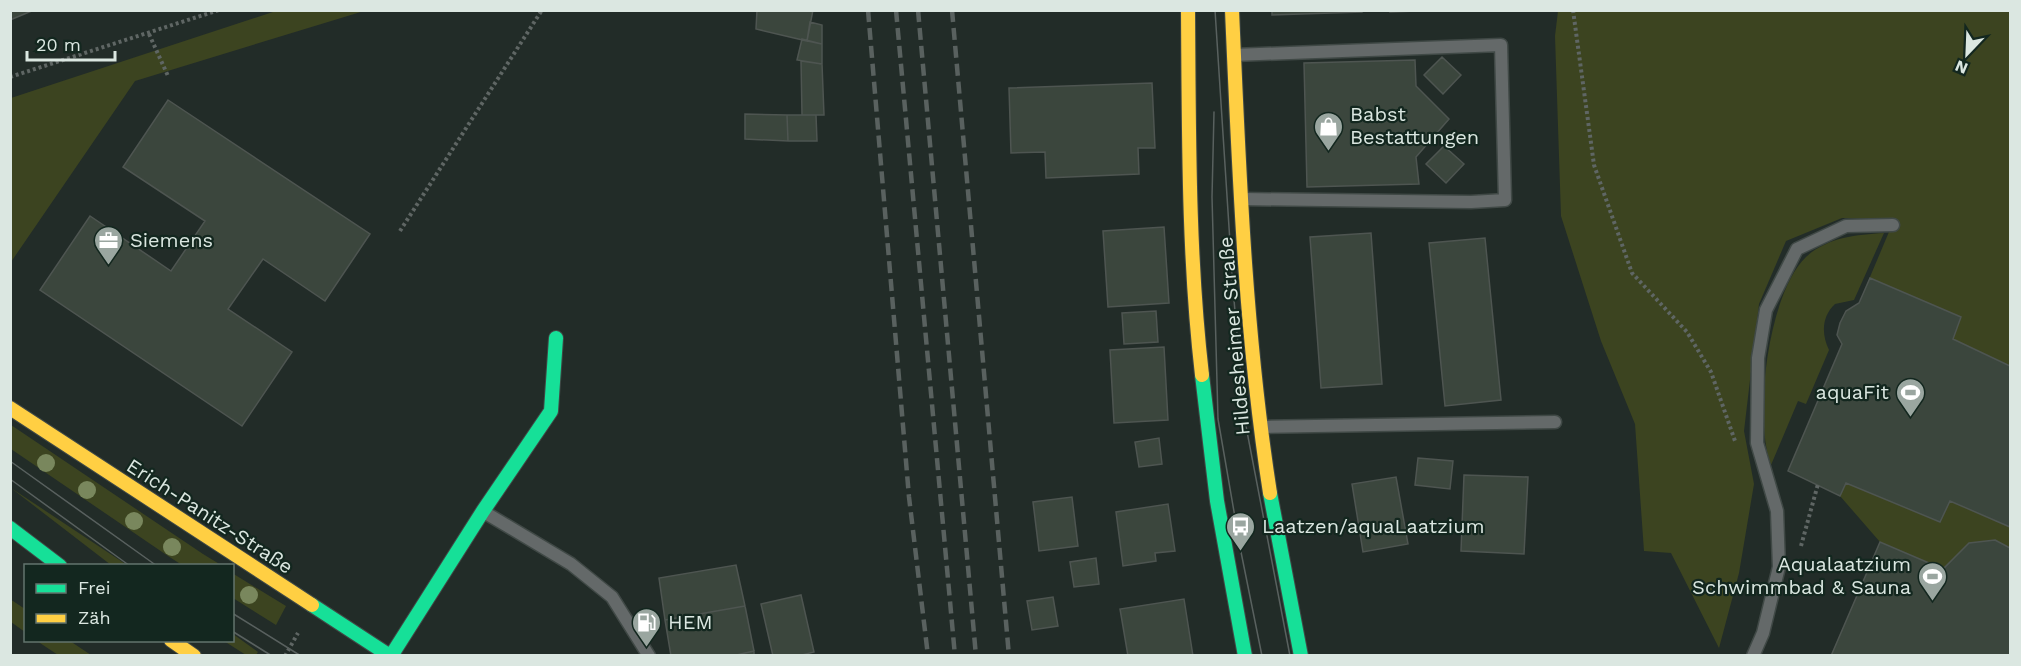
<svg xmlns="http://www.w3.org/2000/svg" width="2021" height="666" font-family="'Work Sans',sans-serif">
  <rect width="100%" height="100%" fill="#222c28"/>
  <path fill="#3c4420" d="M279 10 364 11 135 81 11 262V98Z
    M1558 11H2010V655H1831L1880 542 1840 496 1788 471 1842 345 1837 335 1840 323 1846 311 1859 303 1894 220 1842 218 1786 241 1759 304 1744 431 1754 484 1739 573 1719 648 1671 553 1644 551 1635 424 1601 341 1561 216 1555 36Z
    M1884 233 1854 300 1835 304C1822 316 1821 334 1829 350L1806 404 1798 401 1771 465C1753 418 1768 293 1806 257 1828 237 1856 235 1884 233Z
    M11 425 203 554 221 565H182L168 556 11 449Z
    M11 488 127 565H111Z
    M232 573 286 606 276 625 233 598Z
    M10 599 25 609V632L11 622Z
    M233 634 258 652 256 655H246L224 641 232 640Z
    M37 641H70L91 655H58Z"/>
  <path fill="#3b463d" stroke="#4e5551" stroke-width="1.5" d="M10 10H34L10 20Z
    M757 10H813L807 41 756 29Z
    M1272 10H1362V12L1272 15Z
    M1390 10H1446L1390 12Z
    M810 22 822 25V44L807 41Z
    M802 39 822 44V64L797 60Z
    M1442 57 1461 75 1443 94 1424 75Z
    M1415 60 1416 86 1449 119 1416 157 1419 184 1307 187 1304 63Z
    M801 61 822 64 824 115H802Z
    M1152 83 1155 148H1138L1139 174 1046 178 1045 152 1011 153 1009 88Z
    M168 100 370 234 325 301 263 259 228 309 292 352 242 426 40 290 90 216 171 271 205 221 123 167Z
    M745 114 787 115 788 141 745 139Z
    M787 115H816L817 141H788Z
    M1444 146 1464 164 1446 183 1426 164Z
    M1164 227 1169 303 1108 307 1103 231Z
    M1371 233 1382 384 1321 388 1310 237Z
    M1485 238 1501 400 1445 406 1429 243Z
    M1870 278 1961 317 1953 339 2010 366V527L1950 501 1940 522 1846 483 1840 496 1788 471 1842 344 1837 335 1840 323 1846 311 1859 303Z
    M1156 311 1158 342 1124 344 1122 313Z
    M1164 347 1168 420 1114 423 1110 350Z
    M1159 438 1162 464 1139 467 1135 442Z
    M1418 458 1453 461 1450 489 1415 485Z
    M1464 475 1528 477 1524 554 1461 551Z
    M1396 477 1408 544 1363 552 1352 484Z
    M1072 497 1078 546 1039 551 1033 502Z
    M1168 504 1175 551 1155 553 1156 561 1123 566 1116 512Z
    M1995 540 2010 548V656H1831L1880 542 1943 569 1969 543Z
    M1096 558 1099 584 1074 587 1070 562Z
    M736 565 745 606 665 620 659 578Z
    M801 595 814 652 798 656H773L761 604Z
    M1053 597 1058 626 1032 630 1027 601Z
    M1184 599 1193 656H1128L1120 609Z
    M745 606 754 651 732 656H671L665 620Z
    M754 651V656H732Z"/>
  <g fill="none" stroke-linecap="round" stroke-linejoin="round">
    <defs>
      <path id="lane" d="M1234 55 1501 45 1505 200 1471 202 1243 199
        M1262 427 1555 422
        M484 512 571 564 612 597 649 656
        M1753 656 1763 633 1779 567 1777 511 1757 443 1758 358 1766 310 1797 249 1846 226 1893 225"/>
      <path id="fast" d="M1202 375 1217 501 1245 656
        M1270 493 1301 656
        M10 528 60 566
        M312 605 390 656
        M391 656 483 511 551 411 556 338"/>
      <path id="slow" d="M1188 10C1189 132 1188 254 1202 375
        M1232 10C1239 171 1245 333 1270 493
        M10 408 312 605
        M171 640 194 656"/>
    </defs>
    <use href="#lane" stroke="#404946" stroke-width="15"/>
    <use href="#fast" stroke="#404946" stroke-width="16"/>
    <use href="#slow" stroke="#404946" stroke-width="16"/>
    <path stroke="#5f6664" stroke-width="4" stroke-dasharray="3 3" stroke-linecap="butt" d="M1573 10 1594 165 1632 273 1687 332 1711 372 1735 441
      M149 34 168 76
      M10 77 219 10
      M400 231 542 10
      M1801 546 1818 484
      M285 656 298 633"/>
    <use href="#lane" stroke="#646969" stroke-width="12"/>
    <use href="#fast" stroke="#16e098" stroke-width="14"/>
    <use href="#slow" stroke="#ffcf43" stroke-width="14"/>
    <path stroke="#59615f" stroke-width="1.5" d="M1215 10 1233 289 1245 421 1290 656
      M1214 112 1212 197 1218 419 1241 552 1262 656
      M10 461 157 566
      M10 479 130 566
      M232 613 301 656
      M232 631 272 656"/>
    <path stroke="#59615f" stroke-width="4.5" stroke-dasharray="12 6" stroke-linecap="butt" d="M868 10 909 497 928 656
      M896 10 955 656
      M918 10 976 656
      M952 10 1009 656"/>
  </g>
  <g fill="#79875d">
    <circle cx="46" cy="463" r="9"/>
    <circle cx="87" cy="490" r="9"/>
    <circle cx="134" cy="521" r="9"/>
    <circle cx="172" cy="547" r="9"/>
    <circle cx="249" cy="595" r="9"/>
  </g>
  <defs>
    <symbol id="shop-pin" viewBox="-11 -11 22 30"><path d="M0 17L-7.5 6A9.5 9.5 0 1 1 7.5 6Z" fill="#9aa6a0" stroke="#13271f"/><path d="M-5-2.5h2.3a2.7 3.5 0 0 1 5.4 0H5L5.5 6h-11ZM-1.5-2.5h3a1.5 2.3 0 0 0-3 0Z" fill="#fff"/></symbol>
    <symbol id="office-pin" viewBox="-11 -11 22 30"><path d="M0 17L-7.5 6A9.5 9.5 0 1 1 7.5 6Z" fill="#9aa6a0" stroke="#13271f"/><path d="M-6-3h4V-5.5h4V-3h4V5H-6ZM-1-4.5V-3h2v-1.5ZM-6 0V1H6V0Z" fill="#fff"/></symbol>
    <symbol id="stadium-pin" viewBox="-11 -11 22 30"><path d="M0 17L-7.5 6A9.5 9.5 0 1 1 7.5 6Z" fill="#9aa6a0" stroke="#13271f"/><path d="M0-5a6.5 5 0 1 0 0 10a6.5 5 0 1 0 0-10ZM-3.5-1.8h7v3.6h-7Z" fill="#fff"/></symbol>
    <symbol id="bus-pin" viewBox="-11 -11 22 30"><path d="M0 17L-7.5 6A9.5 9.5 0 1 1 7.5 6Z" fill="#9aa6a0" stroke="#13271f"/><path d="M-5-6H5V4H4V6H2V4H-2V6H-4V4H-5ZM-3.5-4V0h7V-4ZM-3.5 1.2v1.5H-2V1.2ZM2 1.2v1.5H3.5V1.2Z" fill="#fff"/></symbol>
    <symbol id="fuel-pin" viewBox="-11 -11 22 30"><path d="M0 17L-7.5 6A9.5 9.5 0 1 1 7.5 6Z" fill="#9aa6a0" stroke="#13271f"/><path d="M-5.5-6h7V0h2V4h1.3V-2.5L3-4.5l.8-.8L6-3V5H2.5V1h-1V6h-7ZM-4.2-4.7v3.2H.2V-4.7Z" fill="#fff"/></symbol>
  </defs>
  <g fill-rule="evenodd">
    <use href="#shop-pin" x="1312" y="110" width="33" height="45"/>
    <use href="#office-pin" x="92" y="224" width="33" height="45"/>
    <use href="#stadium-pin" x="1894" y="376" width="33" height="45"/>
    <use href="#bus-pin" x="1224" y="510" width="33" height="45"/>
    <use href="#stadium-pin" x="1916" y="560" width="33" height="45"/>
    <use href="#fuel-pin" x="630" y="606" width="33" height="45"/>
  </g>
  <g text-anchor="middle" stroke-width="4.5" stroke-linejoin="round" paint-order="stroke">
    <g font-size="20" fill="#dbe7e1" stroke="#13271f" text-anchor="start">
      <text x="1350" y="121">Babst<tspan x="1350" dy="23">Bestattungen</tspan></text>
      <text x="130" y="247">Siemens</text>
      <text x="1889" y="399" text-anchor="end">aquaFit</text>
      <text x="1262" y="533">Laatzen/aquaLaatzium</text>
      <text x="1911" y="571" text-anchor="end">Aqualaatzium<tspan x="1911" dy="23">Schwimmbad &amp; Sauna</tspan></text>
      <text x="668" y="629">HEM</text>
    </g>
    <g font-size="20" fill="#dbe7e1" stroke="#13271f">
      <text transform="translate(1234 336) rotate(-95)" y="7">Hildesheimer Straße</text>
      <text transform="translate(210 516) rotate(33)" y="7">Erich-Panitz-Straße</text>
    </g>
  </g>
  <rect width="2021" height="666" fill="none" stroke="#dbe7e1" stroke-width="24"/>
  <rect x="24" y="564" width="210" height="78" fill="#13271f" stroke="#63746d" stroke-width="1.5"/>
  <rect x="36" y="584" width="30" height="9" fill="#16e098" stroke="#63746d" stroke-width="1.5"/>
  <text x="78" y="594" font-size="18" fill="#dbe7e1">Frei</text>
  <rect x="36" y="614" width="30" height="9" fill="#ffcf43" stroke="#63746d" stroke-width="1.5"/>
  <text x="78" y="624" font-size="18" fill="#dbe7e1">Zäh</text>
  <g transform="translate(1967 54) rotate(203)" stroke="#13271f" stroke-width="4.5" paint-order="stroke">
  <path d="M0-4.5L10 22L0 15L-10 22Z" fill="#dbe7e1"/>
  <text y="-9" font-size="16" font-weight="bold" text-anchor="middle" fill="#dbe7e1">N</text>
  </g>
  <path d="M27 51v9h88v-9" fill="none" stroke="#dbe7e1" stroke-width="3"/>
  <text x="36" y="51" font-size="18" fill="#dbe7e1" stroke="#13271f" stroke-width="4.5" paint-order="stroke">20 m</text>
</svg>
